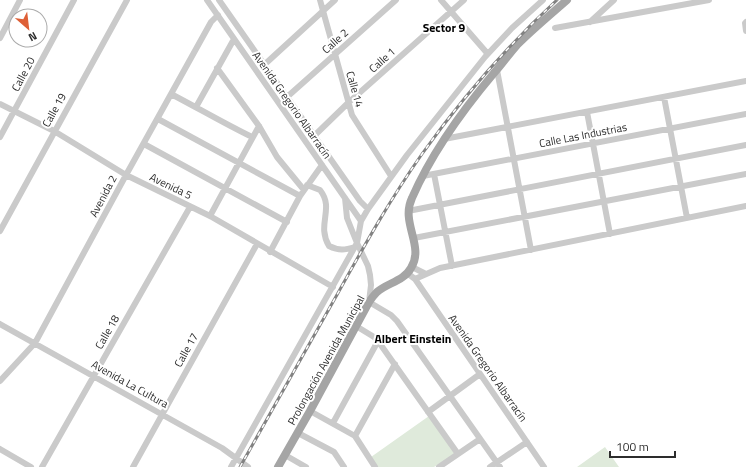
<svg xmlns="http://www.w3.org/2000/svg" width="746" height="467" font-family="'Titillium Web',sans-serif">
  <rect width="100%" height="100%" fill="#fff"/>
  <path fill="#dfeadb" d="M429 416 455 454 434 467H377L371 457Z
    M605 447 619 467H577Z"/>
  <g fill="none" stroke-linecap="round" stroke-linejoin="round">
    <path stroke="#cacaca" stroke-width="6" d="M207 0 361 221
      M219 0 360 201 368 209
      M320 0 352 115 391 176
      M441 0 487 53
      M590 22 614 0
      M746 22 745 23 746 31
      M555 28 709 0
      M0 38 20 0
      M264 65 335 0
      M217 68 259 126 277 157 304 190
      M497 70 531 250
      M171 94C198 108 225 124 252 137
      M287 97 396 0
      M664 97 687 218
      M0 104 54 131 126 175 210 216 333 287
      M196 107 234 39
      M587 112 610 234
      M158 119 300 196
      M314 136 348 103 464 0
      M0 137 74 0
      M444 139 746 81
      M144 144 287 222
      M434 174 452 266
      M423 176 746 114
      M307 185 320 190C335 209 316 224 329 246 339 251 345 250 355 247
      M408 211 746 145
      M210 216 259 126
      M0 231 127 0
      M414 238 746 174
      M270 252 300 196 322 165
      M412 267 426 274
      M407 273 415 279 544 467
      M415 279 440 268 746 206
      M0 324 222 448 248 467
      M356 326 374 337 378 341 458 454
      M0 381 35 343 126 175 211 22 218 15
      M310 411 355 436 375 467
      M428 412 480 374
      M333 423 378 341
      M298 433 334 452 344 467
      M355 436 395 364
      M0 449 31 467
      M285 455 306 467
      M42 467 190 207
      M133 467 257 244
      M231 467 357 243 347 218 345 198
      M439 467 480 439
      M490 467 527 442
      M500 467 397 321 391 315 369 302 371 285 370 275 368 266 357 243 361 221 368 209 407 155 485 57 512 28 543 0"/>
    <path stroke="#a5a5a5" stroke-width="8" d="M278 467 310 411 369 302C371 299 374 295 377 292 387 283 404 281 411 268 425 246 400 223 412 198 432 152 462 111 494 73 502 64 509 54 517 45 533 29 550 15 567 0"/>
    <defs>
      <path id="rail" d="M240 467C273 409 305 351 338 293 364 246 391 198 422 154 462 98 507 46 557 0"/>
    </defs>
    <use href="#rail" stroke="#828282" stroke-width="3"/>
    <use href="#rail" stroke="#fff" stroke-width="1.5" stroke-dasharray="4.5" stroke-linecap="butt"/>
  </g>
  <g text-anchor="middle" stroke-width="4" stroke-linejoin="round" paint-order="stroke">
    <g font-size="11" fill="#2d2d2d" stroke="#fff">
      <text transform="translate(335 41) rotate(-42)" y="4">Calle 2</text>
      <text transform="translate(382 60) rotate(-42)" y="4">Calle 1</text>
      <text transform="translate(23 74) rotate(-62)" y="4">Calle 20</text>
      <text transform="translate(355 89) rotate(74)" y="4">Calle 14</text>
      <text transform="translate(292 105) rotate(55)" y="4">Avenida Gregorio Albarracín</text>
      <text transform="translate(54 110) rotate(-61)" y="4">Calle 19</text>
      <text transform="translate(583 135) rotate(-11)" y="4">Calle Las Industrias</text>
      <text transform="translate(171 186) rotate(26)" y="4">Avenida 5</text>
      <text transform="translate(103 196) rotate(-62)" y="4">Avenida 2</text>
      <text transform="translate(107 332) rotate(-60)" y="4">Calle 18</text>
      <text transform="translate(186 350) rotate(-61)" y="4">Calle 17</text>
      <text transform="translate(326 360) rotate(-61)" y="4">Prolongación Avenida Municipal</text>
      <text transform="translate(488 368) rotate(55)" y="4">Avenida Gregorio Albarracín</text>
      <text transform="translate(130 384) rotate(29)" y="4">Avenida La Cultura</text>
    </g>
    <g font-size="12" font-weight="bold" fill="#000" stroke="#fff">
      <text x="444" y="32">Sector 9</text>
      <text x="413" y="343">Albert Einstein</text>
    </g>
  </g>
  <g transform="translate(28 28) rotate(152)"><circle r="19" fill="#ffffff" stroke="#ababab"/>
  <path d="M0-3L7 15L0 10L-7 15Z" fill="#de5f36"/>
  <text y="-6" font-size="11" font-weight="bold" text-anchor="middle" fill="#2d2d2d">N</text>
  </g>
  <path d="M610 451v6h65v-6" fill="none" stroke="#2d2d2d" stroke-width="2"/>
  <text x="616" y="451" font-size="12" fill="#2d2d2d" stroke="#ffffff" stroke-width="3" paint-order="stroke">100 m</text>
</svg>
